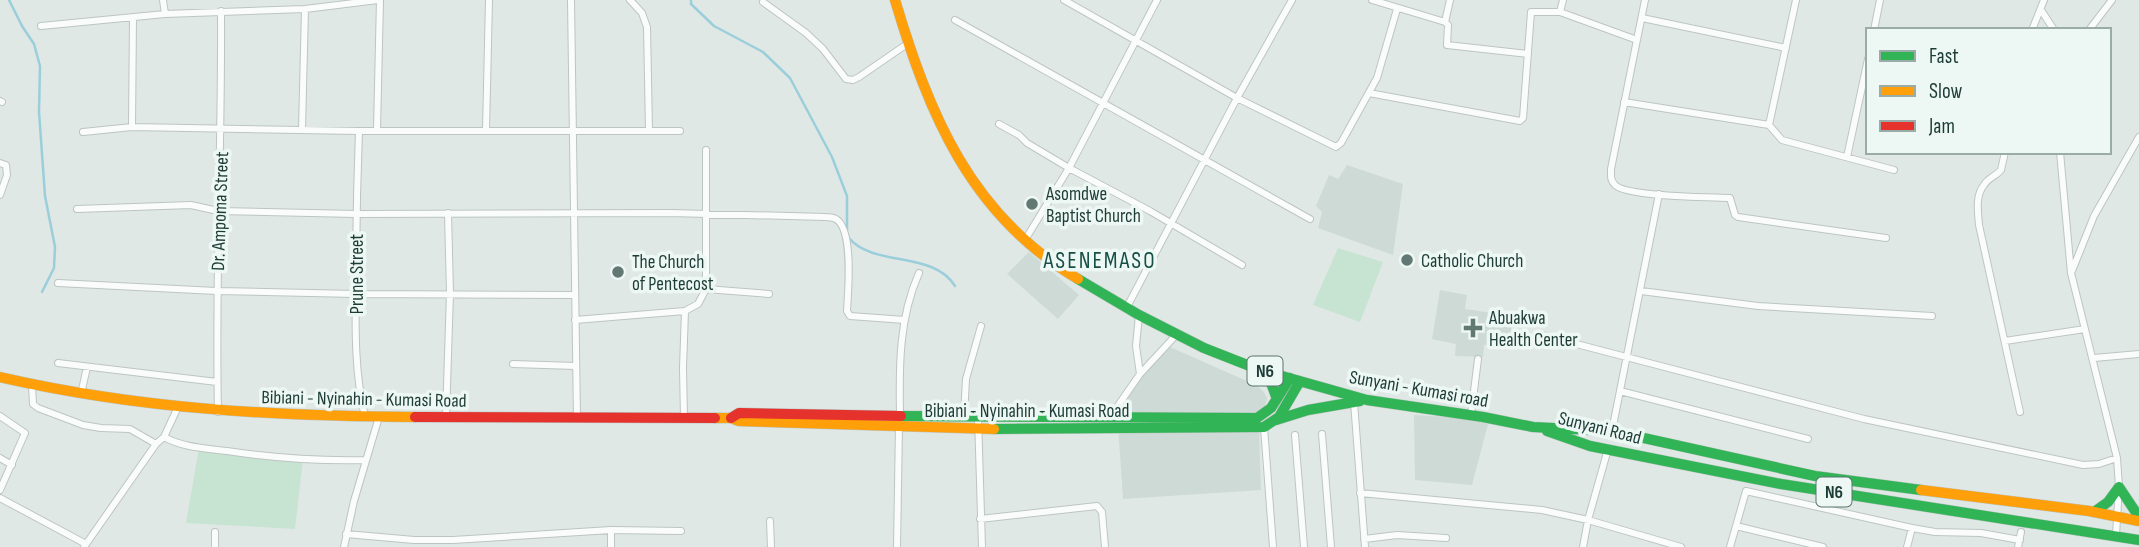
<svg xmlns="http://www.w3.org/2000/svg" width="2139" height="547" font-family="'Sofia Sans Condensed',sans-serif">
  <rect width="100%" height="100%" fill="#e0e8e5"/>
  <path fill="#cddad5" d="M1347 165 1403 184 1393 255 1318 228 1322 212 1316 206 1329 175 1338 179Z
    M1029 252 1079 295 1058 319 1007 274Z
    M1440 290 1467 295 1465 309 1512 316 1510 346 1484 345 1483 357 1455 356 1456 344 1432 339Z
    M1163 344 1256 385 1264 392 1267 398 1265 407 1252 416 1110 415Z
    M1414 415 1462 418 1488 424 1472 485 1415 480Z
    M1118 425 1259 426 1261 490 1123 499Z"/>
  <path fill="#c7e3d2" d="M1338 248 1383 262 1360 322 1313 305Z
    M199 448 303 459 295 529 186 523Z"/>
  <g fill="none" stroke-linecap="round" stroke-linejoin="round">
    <path stroke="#9bcedb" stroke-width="2.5" d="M9 0 22 26 34 44 40 66 39 112 45 196 55 247 54 268 42 292
      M691 0V4L714 26 763 52 790 78 832 157 847 196V231
      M848 237C873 268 933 250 955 286"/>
    <defs>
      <path id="street" d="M163 0 165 14
        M571 0 577 419
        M630 0 642 13 647 27 649 131
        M1064 0 1237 98 1336 147 1341 143 1377 78 1397 9
        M1372 0 1445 22 1448 25 1447 45 1528 54
        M1645 0 1611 169C1611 175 1610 180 1615 185 1627 197 1710 197 1730 198L1735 215 1738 217 1886 238
        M1796 0 1769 125 1782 140 1894 170
        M763 2 806 33 823 49 846 79 853 80 859 77 907 44
        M2041 10 2054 30
        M1560 12 1563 0
        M1642 18 1786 48
        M955 20 1310 219
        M1445 22 1450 0
        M41 26 165 14 305 9 378 0
        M1874 30 1880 0
        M2032 30 2044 0
        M2089 30 2112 0
        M1369 93 1520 121 1523 118 1531 12H1560L1637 40
        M0 101 2 102
        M1624 102 1769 125
        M999 124 1019 135 1027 143 1069 168 1150 211 1242 265
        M132 127 133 17
        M302 129 305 9
        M377 129 380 0
        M486 130 489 0
        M359 131C357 183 356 235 356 288 355 331 355 375 365 417
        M83 132 132 127 359 131H680
        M2005 152 2001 170C1996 176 1988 178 1984 185 1975 196 1978 212 1979 225L2020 412
        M2060 152 2071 273 2117 458 2119 487 2116 535
        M1847 157 1868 59
        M0 163 6 165 7 175 0 195
        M77 209 191 205 218 211 356 214 671 213 825 217C828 217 834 218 836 219 854 230 848 292 847 311L850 316 905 320
        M1025 240 1069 168 1157 0
        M2072 271 2094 216 2139 137
        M58 283 216 291 356 294 574 295
        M706 289 769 294
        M1641 291 1758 306 1932 316
        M1127 307 1237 98 1292 0
        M1139 315 1136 346 1140 374
        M575 320 685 311 698 304 706 289V150
        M1542 335 1864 419 2083 465 2099 464 2117 458
        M2005 341 2085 329
        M2094 358 2139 354
        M58 363 217 382
        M513 364 576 366
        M32 385 33 404 38 408 83 425 101 428 130 429 156 444
        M1620 391 1808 439
        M81 394 87 367
        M1354 402 1365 547
        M218 412C215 278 222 145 221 11
        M900 414C899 366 899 318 919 273
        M1471 415 1478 359
        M0 416 25 433 0 490
        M964 416 966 379 981 326
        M446 417 450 293 448 213
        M978 417 982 547
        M1110 417 1140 374 1177 334
        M684 418 683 368 685 311
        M1264 427 1273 547
        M1612 431 1659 194
        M1322 434 1331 547
        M1295 435 1304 547
        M164 437C184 448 205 448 227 451 273 458 320 461 366 460
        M0 458 12 465
        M1360 493 1542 510 1588 520 1681 547
        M0 498 86 544
        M980 519 1097 506 1102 512 1105 547
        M770 521 771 547
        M1736 526 1823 547
        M611 530V547
        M346 534 414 540H453L611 530 681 531
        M1364 539 1397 535 1446 538
        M84 547 156 444 164 437 177 409
        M215 547V532
        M344 547 354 501 379 417
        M897 547 899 426
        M1583 547 1588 520 1608 449
        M1730 547 1746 491 1912 528 1935 532 1981 533 2020 540
        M1907 547 1912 528
        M2018 547 2021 532"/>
      <path id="fast" d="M1078 279 1139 315 1204 348 1260 370 1367 400 1483 417 1533 427 1612 431 1815 476 1921 490
        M1267 372 1277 399
        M901 416 1257 418 1271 408 1290 378
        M1276 420 1308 410 1360 401
        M994 429 1264 427 1279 417 1300 381
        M1547 431 1590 446 1781 484 2139 540
        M2094 512 2108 502 2119 487 2139 517"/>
      <path id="slow" d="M895 0C929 114 970 215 1078 279
        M0 377C140 409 272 416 415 417
        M715 418H731L739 421 994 429
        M1921 490 2089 511 2139 521"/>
      <path id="jam" d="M415 417 715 418
        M731 418 739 413 901 416"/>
    </defs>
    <use href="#street" stroke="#bdc5c2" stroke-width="8"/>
    <use href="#fast" stroke="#bac5c2" stroke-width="11"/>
    <use href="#slow" stroke="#bac5c2" stroke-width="11"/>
    <use href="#jam" stroke="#bac5c2" stroke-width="11"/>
    <use href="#street" stroke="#fafcfb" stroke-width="6"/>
    <use href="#fast" stroke="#30b455" stroke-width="10"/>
    <use href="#slow" stroke="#ff9f0a" stroke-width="10"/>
    <use href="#jam" stroke="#e5322d" stroke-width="10"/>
  </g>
  <g fill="#617873" stroke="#edf7f3" stroke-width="2.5">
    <circle cx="1032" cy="204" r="7"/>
    <circle cx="1407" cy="260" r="7"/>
    <circle cx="618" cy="272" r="7"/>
    <path d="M1469.5 317.5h7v7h7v7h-7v7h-7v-7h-7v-7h7z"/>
  </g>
  <g text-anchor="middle" stroke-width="7" stroke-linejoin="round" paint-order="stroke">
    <g fill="#edf7f3" stroke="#5b746e" stroke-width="2">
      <rect x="1247.5" y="356.5" width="35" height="29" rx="5"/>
      <rect x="1816.5" y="477.5" width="35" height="29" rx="5"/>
    </g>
    <g font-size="18" font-weight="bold" fill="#1d3c35">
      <text x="1265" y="377">N6</text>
      <text x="1834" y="498">N6</text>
    </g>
    <g font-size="19" fill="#1d3c35" stroke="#edf7f3" text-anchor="start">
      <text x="1046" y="200">Asomdwe<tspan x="1046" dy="22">Baptist Church</tspan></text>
      <text x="1421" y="267">Catholic Church</text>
      <text x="632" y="268">The Church<tspan x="632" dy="22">of Pentecost</tspan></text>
      <text x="1489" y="324">Abuakwa<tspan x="1489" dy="22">Health Center</tspan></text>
    </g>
    <g font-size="19" fill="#1d3c35" stroke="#edf7f3">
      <text transform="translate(219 211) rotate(-88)" y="7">Dr. Ampoma Street</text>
      <text transform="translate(356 274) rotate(-90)" y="7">Prune Street</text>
      <text transform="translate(1419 388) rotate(10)" y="7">Sunyani - Kumasi road</text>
      <text transform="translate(364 398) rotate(1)" y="7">Bibiani - Nyinahin - Kumasi Road</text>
      <text x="1027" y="417">Bibiani - Nyinahin - Kumasi Road</text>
      <text transform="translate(1600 427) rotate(14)" y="7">Sunyani Road</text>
    </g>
    <g font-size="23" letter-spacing="2" fill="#174f46" stroke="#edf7f3">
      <text x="1100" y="268">ASENEMASO</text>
    </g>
  </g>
  <rect x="1866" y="28" width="245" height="126" fill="#edf7f3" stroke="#9aaca7" stroke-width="2"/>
  <rect x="1880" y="51" width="35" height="10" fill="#30b455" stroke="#9aaca7" stroke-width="2"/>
  <text x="1929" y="63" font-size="21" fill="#1d3c35">Fast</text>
  <rect x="1880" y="86" width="35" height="10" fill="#ff9f0a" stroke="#9aaca7" stroke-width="2"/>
  <text x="1929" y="98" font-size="21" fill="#1d3c35">Slow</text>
  <rect x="1880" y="121" width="35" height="10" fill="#e5322d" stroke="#9aaca7" stroke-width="2"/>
  <text x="1929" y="133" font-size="21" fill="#1d3c35">Jam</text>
</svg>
